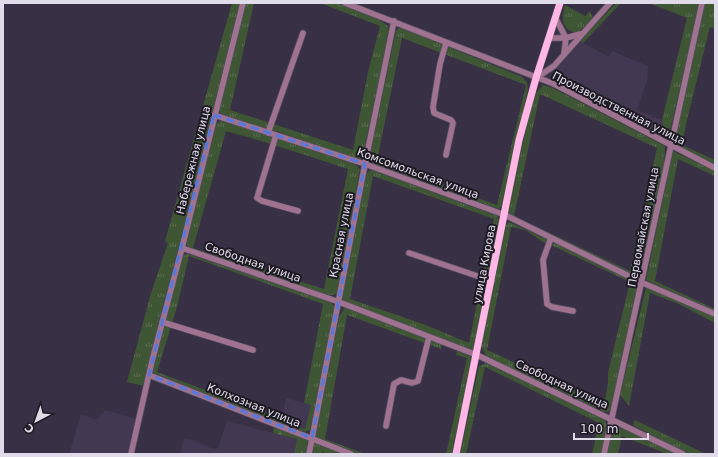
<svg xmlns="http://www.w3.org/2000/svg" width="718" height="457" font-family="'DejaVu Sans',sans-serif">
  <defs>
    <pattern id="grass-tufts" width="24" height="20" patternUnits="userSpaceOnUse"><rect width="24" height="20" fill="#3e5633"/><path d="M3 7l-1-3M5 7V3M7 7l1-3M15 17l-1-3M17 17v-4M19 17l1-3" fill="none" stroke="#5a6e51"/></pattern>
    <pattern id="forest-firs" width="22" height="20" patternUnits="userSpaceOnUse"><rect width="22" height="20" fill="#3e5633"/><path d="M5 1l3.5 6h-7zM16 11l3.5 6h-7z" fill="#5a6e51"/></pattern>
  </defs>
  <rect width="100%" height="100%" fill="#383044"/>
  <path fill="#433852" d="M580 41 609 57 612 51 648 66 647 81 637 110 662 120 663 125 658 136 553 79 554 71Z
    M286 398 311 405 305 429 282 422 283 419 282 418Z
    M105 410 136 419 128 454H69L81 414 96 420Z
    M227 421 297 439 294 454H180L184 438 196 441 213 449 218 448Z"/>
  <path fill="url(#grass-tufts)" fill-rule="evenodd" d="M232 3H240L214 110H210L185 205 182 218 186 220 161 313 144 386 127 382 151 293 168 243 165 241Z
    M244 3H254L230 110 353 150 368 72 380 26 320 3H337L376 18 388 26 389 33 362 159 348 157 277 131 260 128 224 116 219 111V102Z
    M616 3H621L583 43 580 41Z
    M649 3H698L694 29 669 135 658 136 663 125 662 120 687 18Z
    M703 3H715V29L710 27 687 120 682 145 715 160V165C703 159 678 152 675 138L701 21Z
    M565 5 585 16 590 11 593 18 578 33C561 31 561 18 565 5Z
    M400 27 522 77 527 82 528 90 502 206 499 209 375 166 369 159 396 31ZM402 38 526 85 497 205 377 161Z
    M543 85 553 88 665 146 664 163 641 274 639 277H635L508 214 528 118 536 93ZM540 94 657 148 630 271 514 216Z
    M222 120 356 165 360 169 337 294 328 296 192 250 187 246 186 241 215 125ZM226 131 268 143 348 169 324 289 193 248Z
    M673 151 715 171V176L678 159 655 281 715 309V312L646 280Z
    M373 170 497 216 500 222 474 349 469 350 345 302 342 298 366 174 369 171ZM373 176 494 219 469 343 423 324 350 299Z
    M509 222 546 239 547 241 546 244 525 230 511 227 487 350 604 404 608 384V372L630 282 551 245 555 243 636 282 639 285 611 411 604 412 487 357 481 346 506 225Z
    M188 254 330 302 334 306V312L310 430 305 432 271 421 152 372 183 255ZM189 256 323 304 304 403 311 405 305 429 283 422V419L157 372 177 307Z
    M646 288H649L715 316V323L679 304 650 293 629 406 620 395Z
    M345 307 442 345 441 349 347 315 325 439 365 454H354L315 438 339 317Z
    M457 351 472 357 452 454H446L467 358 456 355Z
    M487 363 605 420 608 428 602 454H592L599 423 485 367 466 454H460L479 366Z
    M635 420 706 454H689L633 425Z
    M615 427 625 429 677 454H667L622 436 618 454H607L612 432Z
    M314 443 346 454H328L322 452V454H313Z"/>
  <path fill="url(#forest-firs)" d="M210 109 214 110 186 220 182 218Z
    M274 427 306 439 308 442 306 454H294L297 439 273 433Z"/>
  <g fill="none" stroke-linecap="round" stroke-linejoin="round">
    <defs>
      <path id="minor" d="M345 3 554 84 715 168
        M556 19 566 38 564 54
        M549 38H566L580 34
        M536 78 554 66 610 3
        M214 115 365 164 505 215 643 283 715 314
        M268 133 303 33
        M276 135 257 198 262 201 298 211
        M446 155 453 123 451 120 434 113 433 107 440 64 446 43
        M551 238 543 260 547 304 552 307 573 311
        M182 248 339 302 477 355 683 454
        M409 253 492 281
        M162 322 253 350
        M149 375 351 454
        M386 426 394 384 401 380 412 383 418 381 429 337
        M131 454 152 361 182 248 243 3
        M309 454 365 164 394 21
        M604 454 702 3"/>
      <path id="major" d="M456 454 519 140 536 78 560 3"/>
    </defs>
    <use href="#minor" stroke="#564f62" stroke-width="7"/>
    <use href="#major" stroke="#564f62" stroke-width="8"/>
    <use href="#minor" stroke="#9f738f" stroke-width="5.5"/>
    <use href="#major" stroke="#ffb7e6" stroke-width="7"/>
  </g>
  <path fill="none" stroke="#5878dd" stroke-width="3" stroke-dasharray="8 5" stroke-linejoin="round" d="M214 115 365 164 312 438 149 375Z"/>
  <g text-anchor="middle" stroke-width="4" stroke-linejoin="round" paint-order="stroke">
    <g font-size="11" fill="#e0dbe8" stroke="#1d1a23">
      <text transform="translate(619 108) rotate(27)" y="4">Производственная улица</text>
      <text transform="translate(193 160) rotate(-76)" y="4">Набережная улица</text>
      <text transform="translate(418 173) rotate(20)" y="4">Комсомольская улица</text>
      <text transform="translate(643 227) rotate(-79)" y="4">Первомайская улица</text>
      <text transform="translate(341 235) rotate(-79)" y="4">Красная улица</text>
      <text transform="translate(253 262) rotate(19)" y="4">Свободная улица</text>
      <text transform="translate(484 264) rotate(-79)" y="4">улица Кирова</text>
      <text transform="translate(562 384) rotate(25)" y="4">Свободная улица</text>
      <text transform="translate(254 405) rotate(22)" y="4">Колхозная улица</text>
    </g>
  </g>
  <rect width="718" height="457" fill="none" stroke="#e0dbe8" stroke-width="8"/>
  <g transform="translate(36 421) rotate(221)" stroke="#1d1a23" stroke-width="3" paint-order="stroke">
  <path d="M0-3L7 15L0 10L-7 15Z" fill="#e0dbe8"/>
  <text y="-6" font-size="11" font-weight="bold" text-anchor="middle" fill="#e0dbe8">С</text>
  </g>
  <path d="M574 433v6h74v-6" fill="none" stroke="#e0dbe8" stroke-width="2"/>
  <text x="580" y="433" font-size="12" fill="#e0dbe8" stroke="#1d1a23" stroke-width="3" paint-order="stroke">100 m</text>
</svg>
